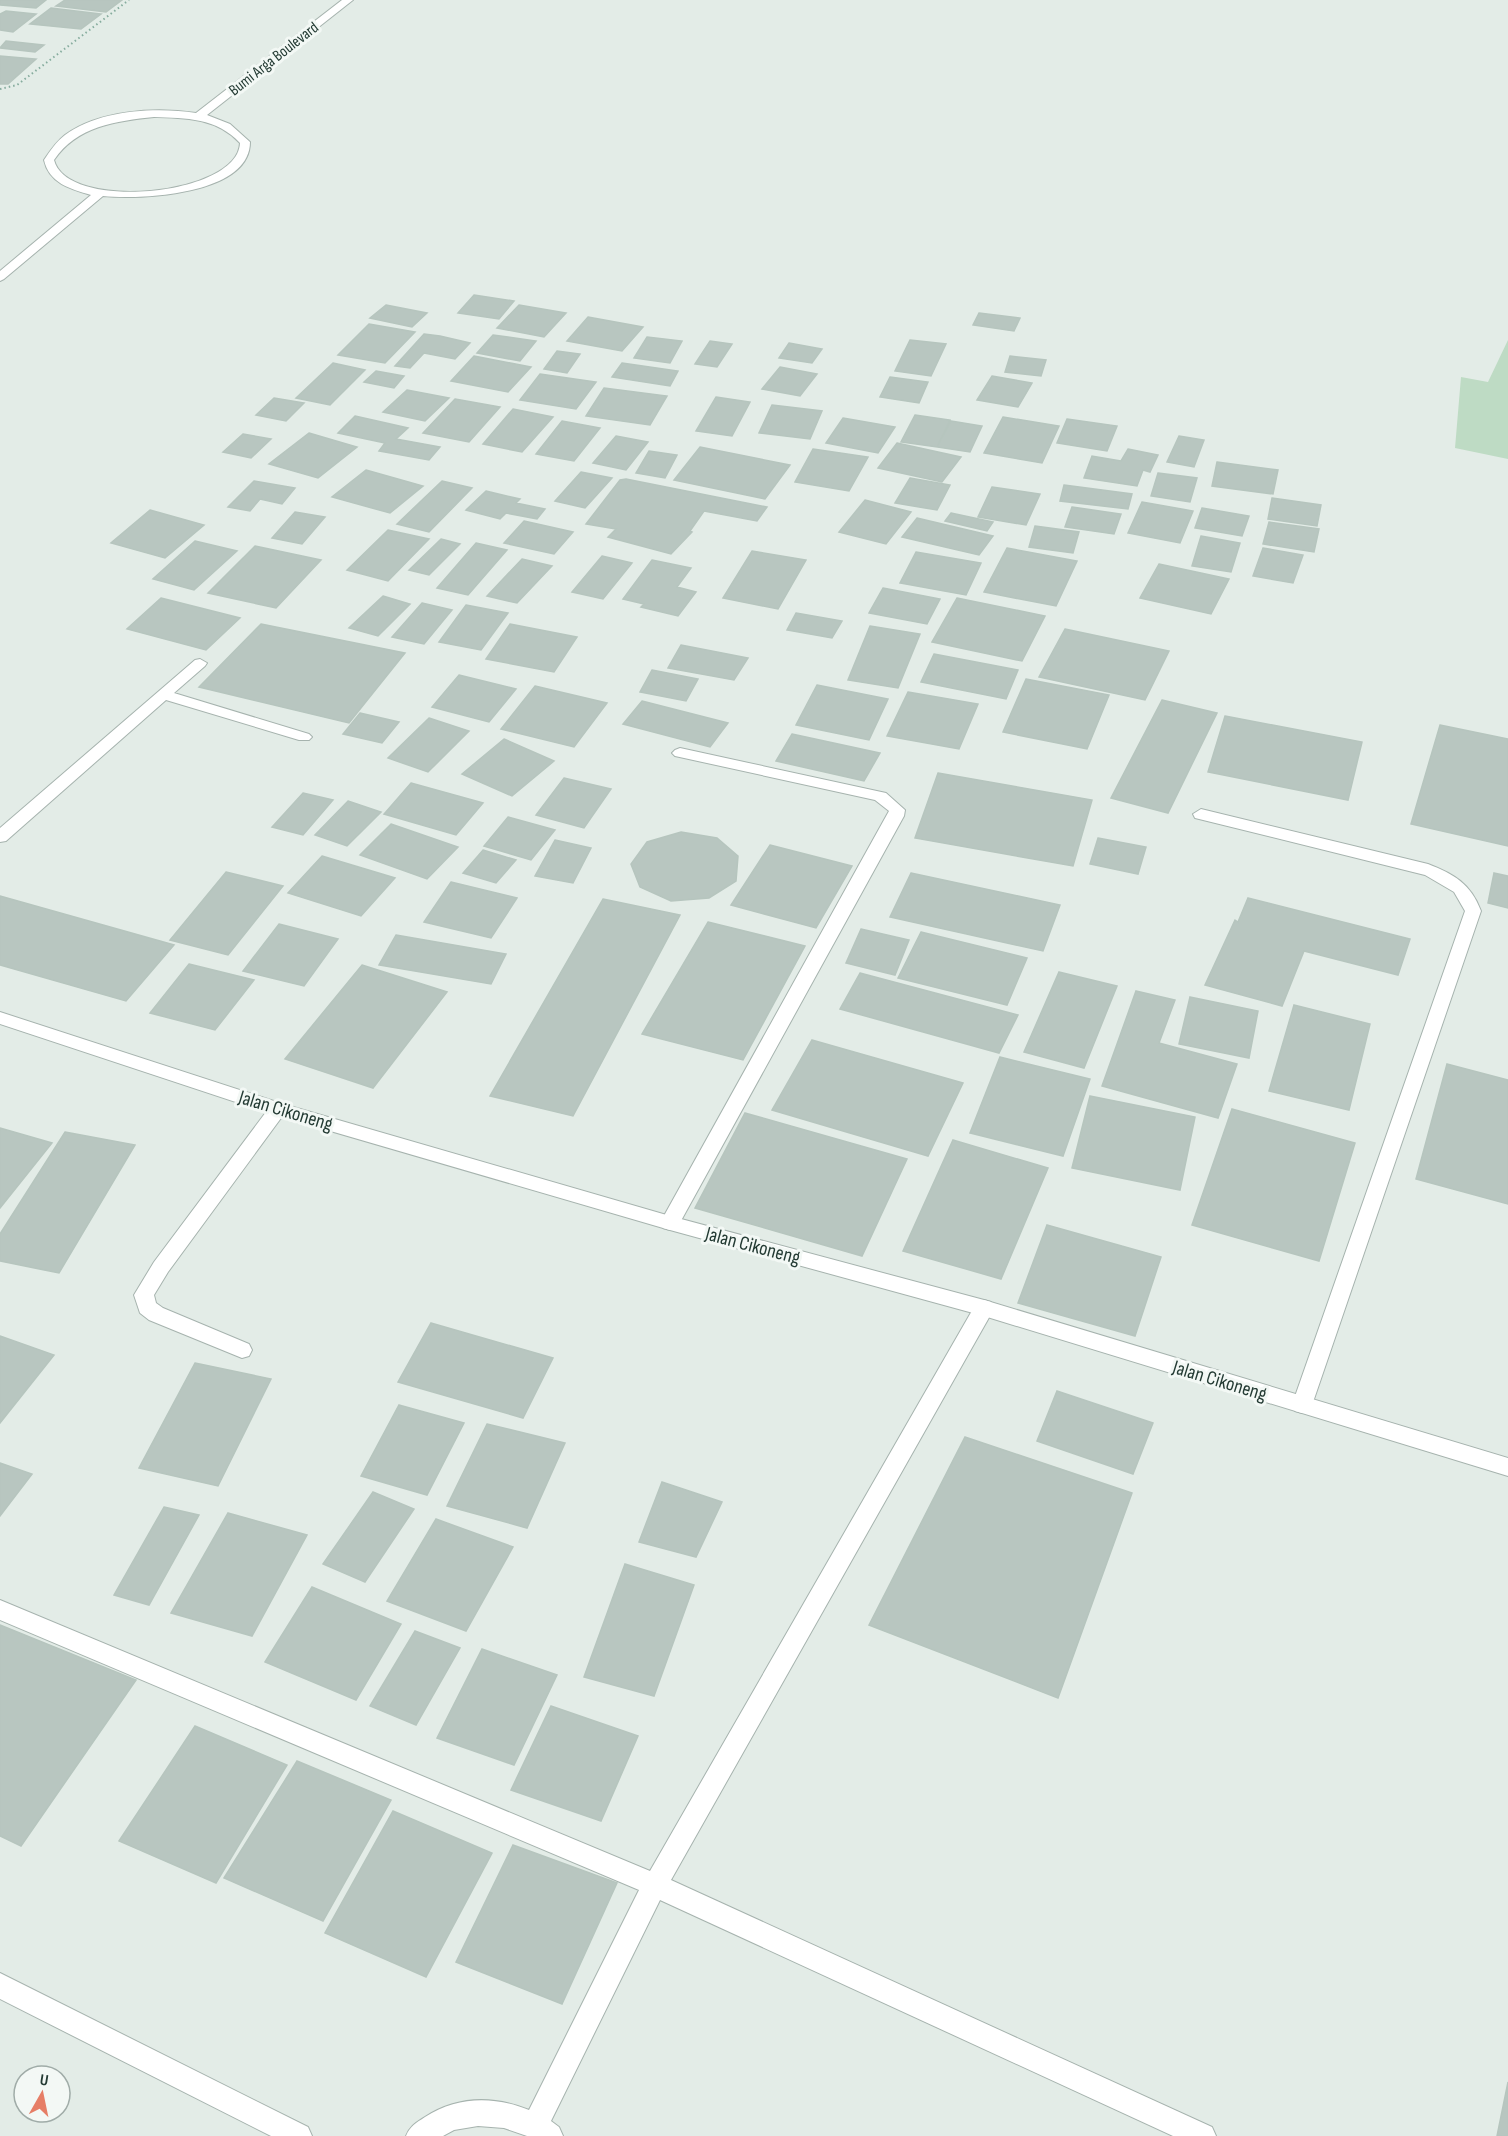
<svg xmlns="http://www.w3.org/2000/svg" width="1508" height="2136" font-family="'Sofia Sans Condensed',sans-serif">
  <rect width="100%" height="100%" fill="#e3ece7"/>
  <path fill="#bedbc4" d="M1508 340V459L1455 448 1461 377 1488 382Z"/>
  <path fill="#b8c6c0" stroke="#b6c5be" stroke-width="1.5" d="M0 0H46L36 8 0 5Z
    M65 0H122L106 12 56 6Z
    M51 8 101 14 81 29 30 24Z
    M6 11 36 14 13 32 0 30V14Z
    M6 41 44 45 35 52 0 48Z
    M0 56 36 59 8 84H0Z
    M474 295 514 301 499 319 458 313Z
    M386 305 427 313 412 327 370 318Z
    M519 305 566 313 544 337 497 328Z
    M979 313 1020 318 1014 331 973 325Z
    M588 317 643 327 622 351 567 341Z
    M369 324 415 332 385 363 338 355Z
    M424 334 440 336 470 343 455 359 424 353 410 368 395 366Z
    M493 335 536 341 520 361 477 353Z
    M647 337 682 341 670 363 634 358Z
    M910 340 946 344 931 376 895 371Z
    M710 341 732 344 717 367 695 364Z
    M789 343 822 349 812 363 779 358Z
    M557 351 580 354 567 373 544 369Z
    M474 356 531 367 508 392 451 381Z
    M1010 356 1046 360 1041 376 1005 372Z
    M333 363 365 370 330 405 296 398Z
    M622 363 678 371 670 386 612 377Z
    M780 367 817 374 800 396 762 389Z
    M376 371 404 376 394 388 364 382Z
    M540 374 596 382 576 409 520 400Z
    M992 376 1032 383 1018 407 977 400Z
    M890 377 928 382 919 403 880 397Z
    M604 388 667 396 650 425 586 416Z
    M407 390 449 398 425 421 383 412Z
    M716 397 750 402 732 436 696 431Z
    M274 398 304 403 286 421 256 415Z
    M455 399 500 407 469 442 423 433Z
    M772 405 822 411 810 439 759 433Z
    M513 409 553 417 522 452 483 444Z
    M915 415 950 420 937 447 901 442Z
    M355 416 408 428 396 439 440 447 429 460 379 451 385 443 338 433Z
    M1003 417 1059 426 1042 463 984 453Z
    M843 418 895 427 878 453 826 443Z
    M1067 419 1117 426 1107 451 1057 443Z
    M562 421 600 428 574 461 536 454Z
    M951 421 982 426 970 452 937 447Z
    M309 433 357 447 318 478 269 464Z
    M243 434 271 439 251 458 223 452Z
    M616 436 648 442 626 470 593 463Z
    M1179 436 1204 440 1194 467 1167 462Z
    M897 443 961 457 942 482 878 468Z
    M700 447 790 465 765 499 674 480Z
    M813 449 868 457 849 491 795 482Z
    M1128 449 1158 455 1150 472 1143 470 1137 486 1084 478 1092 456 1121 461Z
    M649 451 677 455 665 478 636 473Z
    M1217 462 1278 470 1273 494 1212 486Z
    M366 470 423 486 390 513 332 497Z
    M581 472 612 478 585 508 555 501Z
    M1158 473 1197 478 1190 502 1151 496Z
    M910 478 950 485 937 510 895 503Z
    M626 479 767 507 757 521 704 511 690 531 692 532 671 554 608 537 616 529 586 524 620 480Z
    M254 481 295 488 282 504 260 499 250 511 228 507Z
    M442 481 472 488 429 532 397 524Z
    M1064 485 1132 494 1128 509 1060 501Z
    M992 487 1040 494 1026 525 978 517Z
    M486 491 520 499 516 503 545 509 537 519 506 513 500 519 466 510Z
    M1272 498 1321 505 1317 526 1268 519Z
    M865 500 911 512 886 544 839 532Z
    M1142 502 1193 511 1180 543 1128 533Z
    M1072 507 1121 514 1114 534 1065 527Z
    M1202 508 1249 516 1242 536 1195 528Z
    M150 510 204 525 165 558 111 543Z
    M295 512 325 517 302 544 272 538Z
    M951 513 993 522 987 531 945 521Z
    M917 518 993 536 979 555 902 537Z
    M524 521 573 532 554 554 504 543Z
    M1269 522 1319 529 1314 552 1263 544Z
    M1035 526 1079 532 1073 553 1029 547Z
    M388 530 429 539 388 581 347 570Z
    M1201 536 1240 543 1231 572 1192 566Z
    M441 539 460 544 429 575 409 570Z
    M195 541 237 551 194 590 153 579Z
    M476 543 507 550 468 595 437 588Z
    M255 546 321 560 276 608 208 593Z
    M1007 548 1077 561 1056 606 984 592Z
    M1263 548 1303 555 1293 583 1253 576Z
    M752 551 806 560 778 609 723 598Z
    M916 552 981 563 966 595 900 583Z
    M602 556 632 563 603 599 572 592Z
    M522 559 552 566 517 603 487 596Z
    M652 560 691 568 677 587 696 592 678 616 641 607 644 604 623 599Z
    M1159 564 1229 579 1211 614 1140 598Z
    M883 588 940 599 927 624 869 613Z
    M383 596 410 604 378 636 349 628Z
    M161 598 240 618 206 650 127 629Z
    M957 598 1045 616 1022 661 932 642Z
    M422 603 452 610 424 644 392 637Z
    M466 605 508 613 481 650 439 642Z
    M796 613 842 621 832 638 787 630Z
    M261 624 405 653 349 723 199 687Z
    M510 624 577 637 554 672 486 659Z
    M870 626 920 634 898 688 848 680Z
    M1065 629 1169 651 1145 700 1039 677Z
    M681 645 748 658 734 680 668 668Z
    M934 654 1018 670 1006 699 921 682Z
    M652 670 698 679 686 701 640 692Z
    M459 675 516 689 489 722 432 707Z
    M1026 679 1109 695 1087 749 1003 732Z
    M817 685 888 699 869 740 796 725Z
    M535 686 607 703 574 747 501 729Z
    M908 692 978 704 959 749 887 736Z
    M1162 700 1217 713 1168 813 1111 798Z
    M642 701 728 723 710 747 623 724Z
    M360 713 399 722 382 743 343 734Z
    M1225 716 1362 742 1348 800 1208 772Z
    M429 718 469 731 428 772 388 758Z
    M1440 725 1508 739V846L1411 824Z
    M792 734 880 753 864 781 776 761Z
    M504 739 554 761 512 796 462 774Z
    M938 773 1092 800 1073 866 915 838Z
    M564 778 611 789 584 828 536 815Z
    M411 783 483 803 456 835 384 814Z
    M303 793 333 800 303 835 272 827Z
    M348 801 381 812 347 846 315 835Z
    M508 817 555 830 531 860 484 846Z
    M391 824 458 847 427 879 360 855Z
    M681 832 717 838 738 856 736 881 709 898 671 901 640 887 631 864 647 842Z
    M1098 838 1146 847 1138 874 1090 864Z
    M555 840 591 848 573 883 535 876Z
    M770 845 852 866 816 928 731 905Z
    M483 850 516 860 496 883 463 873Z
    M322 856 395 878 361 916 288 893Z
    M226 872 283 886 228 955 170 940Z
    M911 873 1060 905 1043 951 890 917Z
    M1494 873 1508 876V908L1488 903Z
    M451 882 517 898 491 938 424 922Z
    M0 896 174 945 126 1001 0 965Z
    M1248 898 1410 939 1398 975 1304 951 1282 1006 1205 985 1235 920 1238 922Z
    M603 899 680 915 573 1116 490 1096Z
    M708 922 805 946 743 1060 642 1034Z
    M279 924 338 939 304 986 243 971Z
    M861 929 909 940 895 975 846 963Z
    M921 932 1027 958 1007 1005 898 978Z
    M396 935 506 954 491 984 379 965Z
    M189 964 254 980 215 1030 150 1013Z
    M362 965 447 992 373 1088 285 1059Z
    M1059 972 1117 986 1084 1068 1024 1052Z
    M860 973 1018 1015 999 1053 840 1009Z
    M1136 991 1175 1000 1159 1043 1237 1064 1218 1118 1102 1086Z
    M1190 997 1258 1011 1249 1058 1179 1044Z
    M1294 1005 1370 1024 1349 1110 1269 1091Z
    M812 1040 963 1083 928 1156 772 1110Z
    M1000 1057 1090 1079 1063 1156 970 1133Z
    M1447 1064 1508 1080V1204L1416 1179Z
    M1090 1096 1195 1117 1180 1190 1072 1168Z
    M1232 1109 1355 1143 1319 1261 1192 1225Z
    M745 1113 907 1159 862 1256 695 1208Z
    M0 1128 52 1143 0 1208Z
    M65 1132 135 1145 59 1273 0 1261V1234Z
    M953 1140 1048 1168 1001 1279 903 1251Z
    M1047 1225 1161 1257 1135 1336 1018 1303Z
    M431 1323 553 1358 523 1418 398 1382Z
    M0 1336 54 1355 0 1423Z
    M195 1363 271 1379 218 1486 139 1468Z
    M1057 1391 1153 1423 1133 1474 1037 1441Z
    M399 1405 464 1423 427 1495 361 1476Z
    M487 1424 565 1443 527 1528 447 1506Z
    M965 1437 1132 1493 1058 1698 869 1625Z
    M0 1463 32 1474 0 1516Z
    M662 1482 722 1502 696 1557 639 1542Z
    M373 1492 414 1509 365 1582 323 1564Z
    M164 1507 199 1515 149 1605 114 1595Z
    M228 1513 307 1535 252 1636 171 1613Z
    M436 1519 513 1547 466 1631 387 1601Z
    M625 1564 694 1585 654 1696 584 1677Z
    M312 1587 401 1624 356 1700 265 1662Z
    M0 1625 136 1680 21 1846 0 1836Z
    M415 1631 460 1648 416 1725 370 1706Z
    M482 1649 557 1675 514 1765 437 1738Z
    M551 1706 638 1736 601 1821 511 1790Z
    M195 1726 287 1765 216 1883 119 1841Z
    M297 1761 391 1800 323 1921 224 1878Z
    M393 1811 492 1853 426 1977 325 1933Z
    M513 1845 617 1883 562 2004 456 1962Z
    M1508 2082V2136H1497Z"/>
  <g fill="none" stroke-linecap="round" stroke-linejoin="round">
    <defs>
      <path id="minor" d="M200 659 207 663 205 666 174 693 309 734 312 737 309 740H299L166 700 6 841 0 842V828L195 660Z
        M680 748 886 793 905 810 904 816 677 1228 670 1230 663 1228 660 1223 889 811 875 800 675 756 672 753 675 750Z
        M1201 809 1428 864C1454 874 1471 884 1481 911L1312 1405 1309 1411 1302 1413 1295 1411 1292 1405 1465 911 1454 892 1425 875 1195 818 1193 814Z
        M278 1102 284 1104 287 1109 284 1114 168 1272 154 1295 156 1303 163 1308 249 1344 252 1350 249 1356 242 1358 149 1320 140 1313 134 1295 154 1262 272 1104Z
        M984 1300 991 1302 994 1308 991 1314 671 1880 1212 2127 1216 2136H1173L660 1900 551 2121 559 2127 563 2136H527L504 2128 478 2126 454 2130 443 2136H406C410 2126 416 2123 425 2117 458 2096 494 2096 529 2110L639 1890 0 1620V1600L650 1871 977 1302Z
        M0 1973 308 2127 312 2136H271L0 1999Z"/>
      <path id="tertiary" d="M342 0H353L207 115 230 124 250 142C250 195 140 200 103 196L4 279 0 281V271L91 195C70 189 49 183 44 160 50 151 56 142 65 135 99 110 155 107 196 113ZM154 117C186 118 217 118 240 143 238 196 67 212 54 160 77 126 116 121 154 117Z
        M0 1012 283 1104 670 1216 984 1300 1508 1458V1476L984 1316 670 1230 272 1114 0 1024Z"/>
    </defs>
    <use href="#minor" stroke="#a6b3ae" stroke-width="2"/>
    <use href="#tertiary" stroke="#a6b3ae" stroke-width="2"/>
    <path stroke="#86ac9e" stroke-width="2" stroke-dasharray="1.5 3" stroke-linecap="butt" d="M0 89 17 85 129 0"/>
    <use href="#minor" fill="#fff" fill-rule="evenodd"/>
    <use href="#tertiary" fill="#fff" fill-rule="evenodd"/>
  </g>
  <g text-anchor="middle" stroke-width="6" stroke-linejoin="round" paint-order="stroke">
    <g font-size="16" fill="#243b34" stroke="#f3f8f5">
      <text transform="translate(273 58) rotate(-38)" y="6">Bumi Arga Boulevard</text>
    </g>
    <g font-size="20" fill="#243b34" stroke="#f3f8f5">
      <text transform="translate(286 1110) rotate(17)" y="7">Jalan Cikoneng</text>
      <text transform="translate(753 1245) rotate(15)" y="7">Jalan Cikoneng</text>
      <text transform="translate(1220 1380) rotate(17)" y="7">Jalan Cikoneng</text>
    </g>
  </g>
  <g transform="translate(42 2094) rotate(9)"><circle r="28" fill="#f3f8f5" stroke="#a0aca8" stroke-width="1.5"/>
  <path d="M0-4.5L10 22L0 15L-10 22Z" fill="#e67e66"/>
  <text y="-9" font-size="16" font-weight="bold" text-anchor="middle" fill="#243b34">U</text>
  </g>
</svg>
